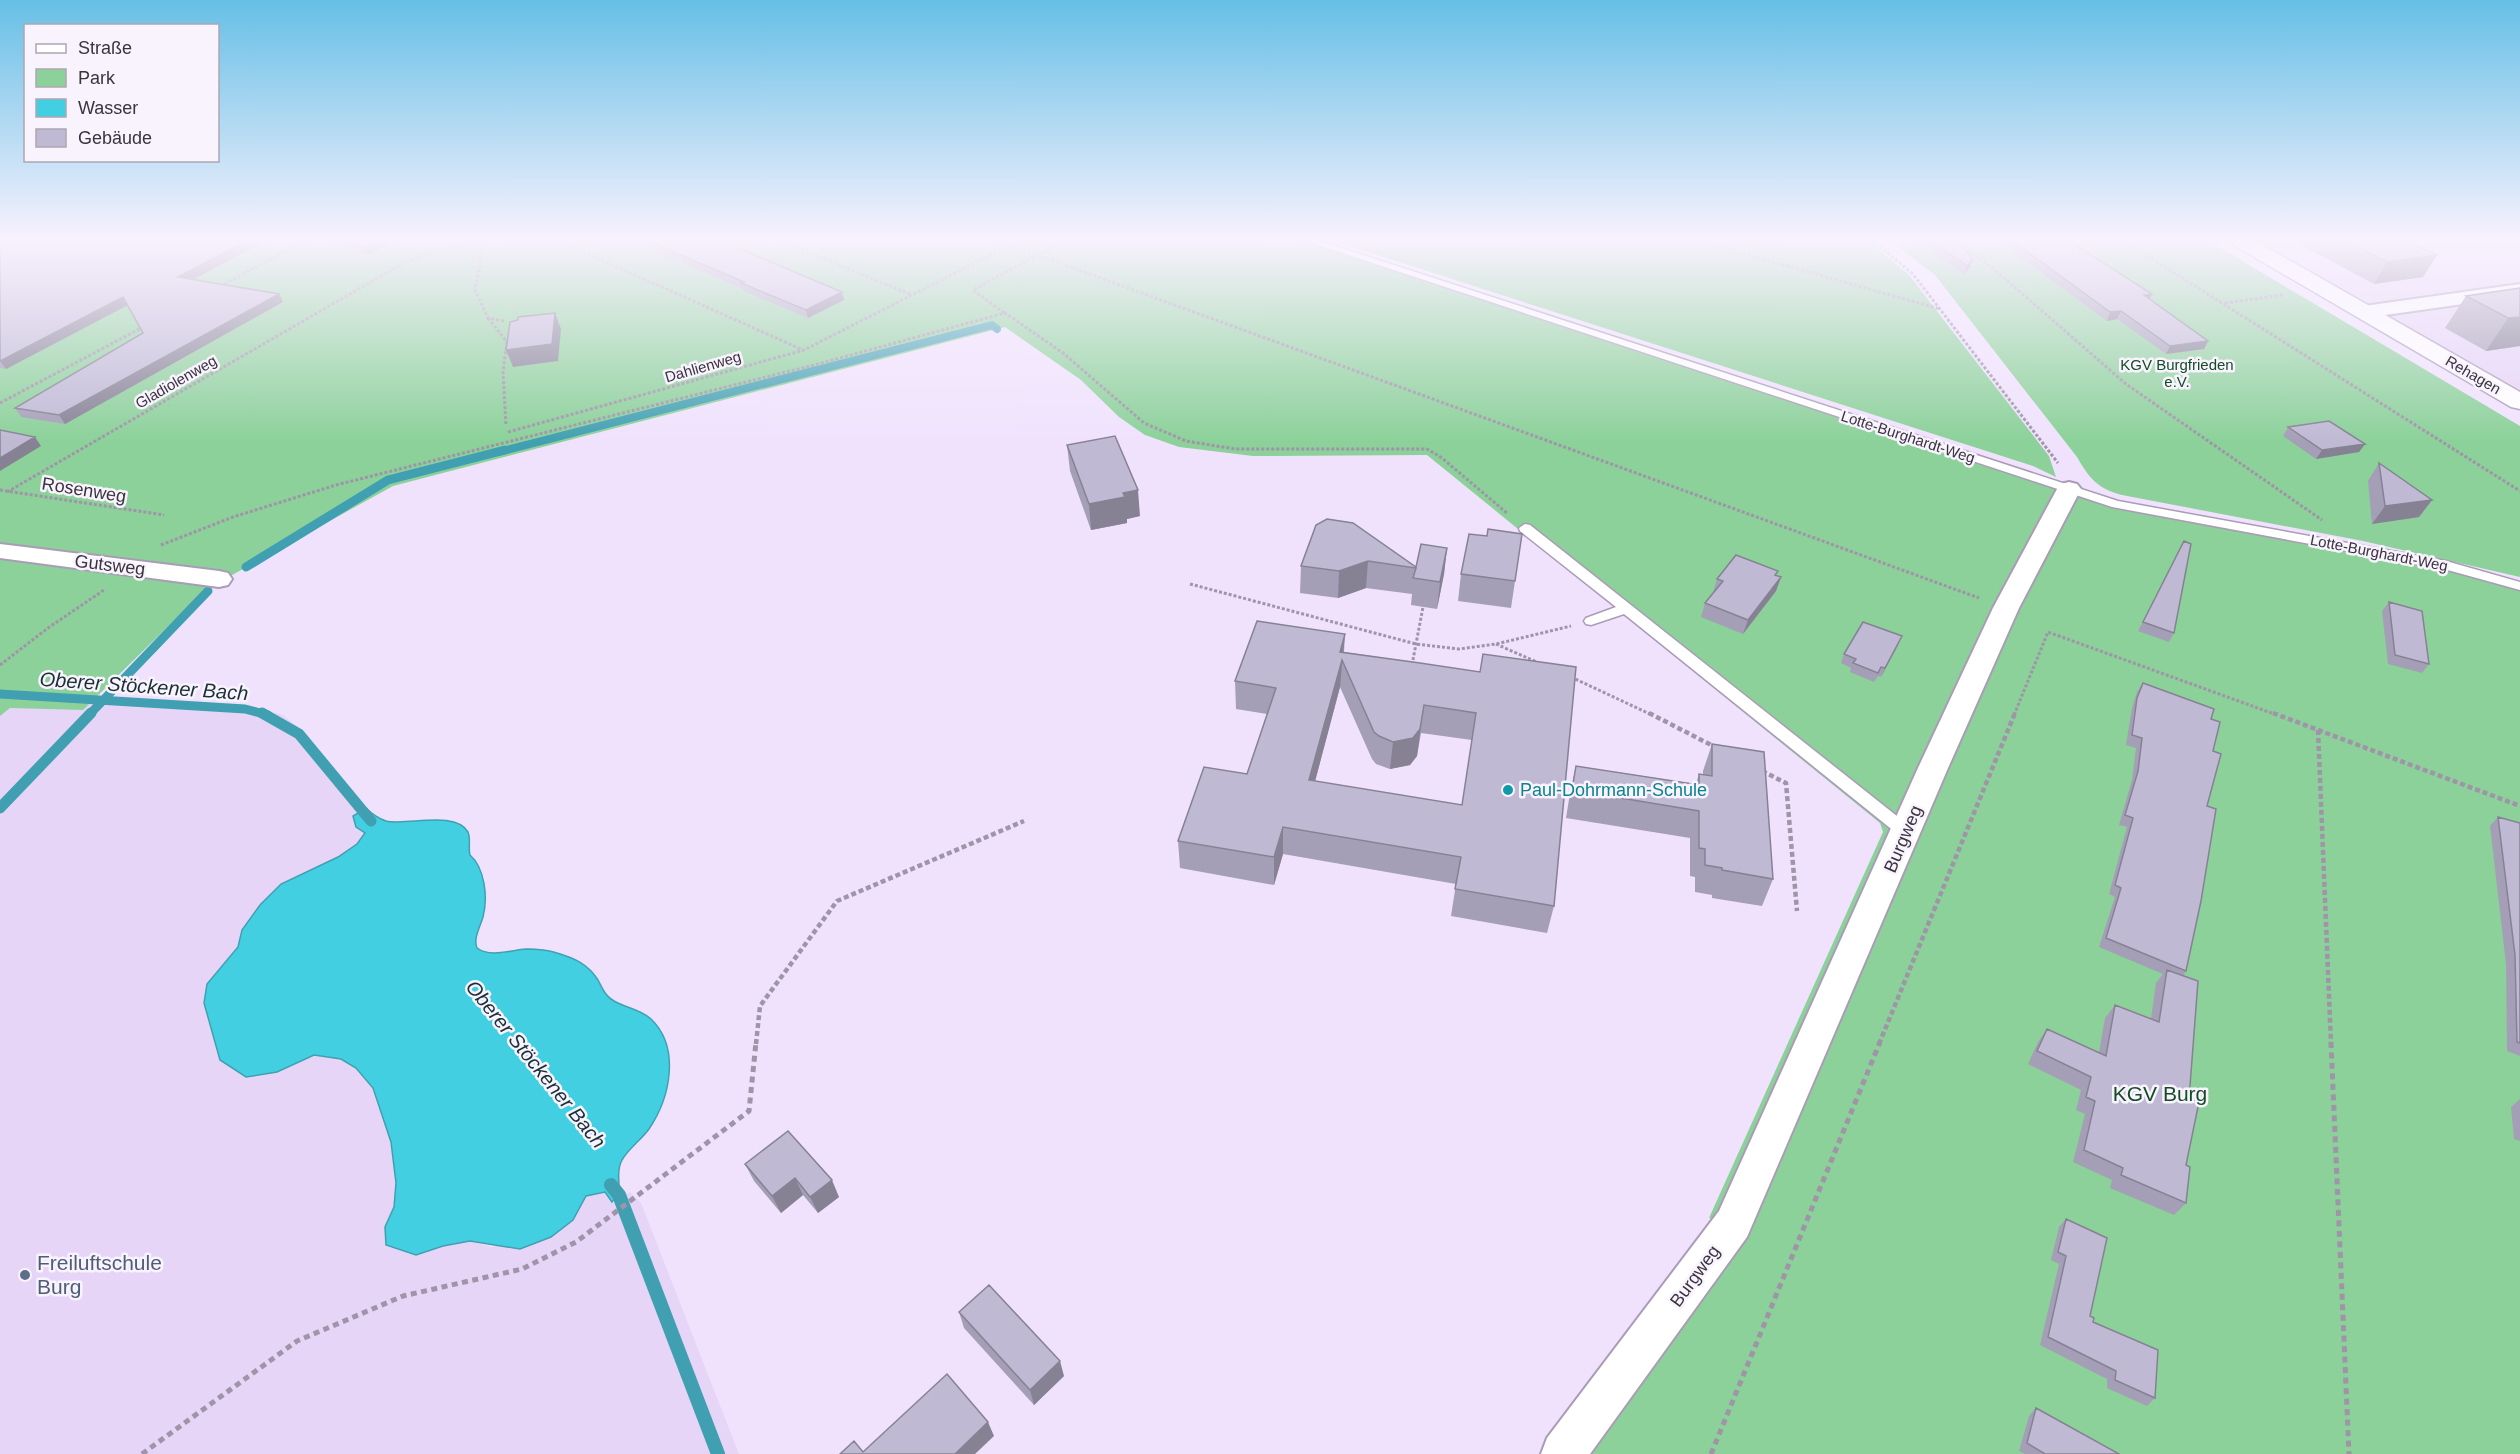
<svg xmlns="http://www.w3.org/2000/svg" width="2520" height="1454" font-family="Helvetica,sans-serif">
  <rect width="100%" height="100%" fill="#f0e2fd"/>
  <path fill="#e6d5f7" d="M2257 240H2520V390L2356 297Z
    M0 608 104 689 99 695 247 705 283 715 305 733 366 808 353 816 365 833 357 844 338 857 281 884 260 905 242 930 238 947 224 966 277 1072 314 1055 341 1059 356 1068 373 1088 391 1142 396 1183 394 1207 385 1227 386 1246 416 1255 443 1246 470 1241 491 1247 551 1237 573 1220 586 1196 605 1191 619 1195 621 1188 627 1194 630 1192 641 1203 739 1454H0Z"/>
  <path fill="#8bd199" d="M0 240H1301L2116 504 2367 551 2520 586V1454H1563L1733 1224 1709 1218 1883 832 1880 823 1427 455 1253 456 1179 447 1145 435 1119 417 1081 380 1005 327 393 486 205 590 83 710 10 708 0 716Z
    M1331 240H1867L1909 275 2049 456 2056 477 2033 466Z
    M1889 240H2207L2520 426V577L2363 541 2122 495C2098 489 2089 478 2077 457L1935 275Z"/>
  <path fill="#43cfe2" stroke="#40a0b1" stroke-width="1.5" d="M366 808C372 814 377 818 386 821 407 826 455 810 468 832 471 839 468 848 470 855 485 868 488 898 483 917 480 927 473 939 477 948 491 958 510 950 526 949 536 949 548 950 557 953 574 958 588 964 598 980 603 989 605 996 614 1001 626 1008 640 1009 651 1019 681 1048 670 1098 649 1129 641 1140 629 1148 622 1160 613 1177 626 1186 612 1202L605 1192 586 1196 573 1220 551 1237 520 1249 470 1241 443 1246 416 1255 386 1245 385 1227 394 1207 396 1183 391 1142 373 1088 356 1068 341 1059 314 1055 277 1072 246 1077 220 1060 204 1003 207 984 238 947 242 930 260 905 281 884 338 857 357 844 365 833 356 827 353 816Z"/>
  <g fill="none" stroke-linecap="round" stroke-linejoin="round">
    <path stroke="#40a0b1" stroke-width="8" d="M499 452 992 325 997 329"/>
    <path stroke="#40a0b1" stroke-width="9" d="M246 567 388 480 505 450
      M0 694 245 709 268 715
      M89 715 208 591"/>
    <path stroke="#40a0b1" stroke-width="11" d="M262 713 299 734 371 821
      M0 808 91 713"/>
    <path stroke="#40a0b1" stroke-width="14" d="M611 1185 619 1195 718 1454"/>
    <defs>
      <path id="lane" d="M1303 240H1317L2118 501 2446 561 2520 582V590L2444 569 2112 507Z
        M1525 524 1530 525 1912 828 1914 832 1912 836H1900L1624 614 1591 625 1586 624 1584 621 1586 618 1616 607 1520 531 1519 528Z"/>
      <path id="street" d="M2520 284V296L2364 318 2357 316 2354 312 2357 308 2364 306Z
        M2069 482 2077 484 2081 489 2019 608 1948 768 1747 1237 1590 1454H1541L1547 1438 1719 1211 1918 768 1993 608 2057 489 2061 484Z
        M0 544 219 571 228 573 232 579 228 585 219 587 0 558Z"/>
      <path id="secondary" d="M2229 240H2254L2520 392V409L2511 407 2232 244Z"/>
    </defs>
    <use href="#lane" stroke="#aa9cb6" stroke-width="3"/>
    <use href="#street" stroke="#aa9cb6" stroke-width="4"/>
    <use href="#secondary" stroke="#aa9cb6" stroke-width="3"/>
    <path stroke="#9f94a8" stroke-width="3" stroke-dasharray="3 2" stroke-linecap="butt" d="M484 240 475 290 488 318 504 321
      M545 240 572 247 803 350
      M778 240 912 295
      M1020 240 1010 245 1979 598
      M1695 240 1940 309
      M1872 240 1913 274 2058 463
      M1956 240 1995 270 2126 384 2322 520
      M2122 240 2520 491
      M220 286 307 240
      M2225 303 2283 295
      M1004 313 973 290 1065 240
      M488 318 507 342 503 371 506 426
      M0 403 145 326
      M508 432 804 350 1010 245 995 240
      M0 490 164 515
      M7 492 402 264 426 254 488 240
      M161 545 233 517 336 485 818 364 1005 313 1063 353 1144 423 1186 441 1235 449H1427L1442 458 1508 514
      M1190 584 1416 644 1459 649 1496 644 1571 626
      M1496 644 1539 663
      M0 665 48 628 104 590
      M1412 665 1423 607
      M1571 677 1652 715
      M2014 715 2048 632 2277 715"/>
    <path stroke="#9f94a8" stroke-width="4.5" stroke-dasharray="5 3" stroke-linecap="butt" d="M1649 713 1715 747
      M2273 713 2520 806
      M2318 730 2331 1044
      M1762 771 1786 783 1797 911
      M756 1044 760 1006 837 901 1024 821
      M1879 1044 2015 713"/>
    <path stroke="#9f94a8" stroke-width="5" stroke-dasharray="6 4.5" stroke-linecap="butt" d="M2331 1042 2349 1454
      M142 1454 297 1341 403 1296 522 1269 576 1242 749 1111 756 1042
      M1711 1454 1880 1042"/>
    <use href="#lane" fill="#fff" fill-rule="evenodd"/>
    <use href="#street" fill="#fff" fill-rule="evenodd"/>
    <use href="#secondary" fill="#fff" fill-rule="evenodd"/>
  </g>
  <path fill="#a49fb6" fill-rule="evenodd" d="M0 240H267L193 279 279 294 283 302 65 424 21 417 15 408 143 333 128 305 6 369 0 368Z
    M325 240H395L368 255Z
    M630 240H719L844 300 808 318 744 291 743 289Z
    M1916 240H1957L1973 259 1970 267 1964 274Z
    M1997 240H2062L2208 341 2204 349 2166 354 2117 319 2107 321Z
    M2292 240H2407L2423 277 2374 284Z
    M2520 288V346L2486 351 2445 328 2466 296Z
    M2288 427 2365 444 2359 452 2316 459 2283 436Z
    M1067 445 1140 516 1127 519V523L1091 530 1070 471Z
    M2379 463 2432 500 2419 517 2372 524 2368 481Z
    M1316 525 1416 567 1447 548 1444 574 1437 609 1411 605 1412 594 1366 588 1338 598 1300 593 1301 566Z
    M1522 534 1511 608 1458 601 1461 574 1487 536Z
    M2184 541 2174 633 2169 642 2138 631Z
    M1776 575 1781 577 1776 591 1743 634 1701 617 1705 603 1714 593H1713L1717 579Z
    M2389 602 2429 664 2422 673 2388 664 2382 611Z
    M1345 634 1344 652 1480 672 1554 906 1547 933 1451 916 1456 884 1283 854 1274 885 1180 868 1178 841 1247 774 1267 714 1236 709 1235 681ZM1340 687 1372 759 1376 764 1390 769 1410 765 1417 756 1421 733 1472 740 1462 805 1315 781Z
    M1898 645 1881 677 1878 676 1874 682 1850 672 1851 668 1841 663 1844 654Z
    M2143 683 2211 719 2213 751 2186 971 2183 976 2189 1099 2186 1165V1203L2174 1215 2110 1188 2112 1180 2073 1162 2085 1114 2076 1110 2081 1090 2028 1064 2038 1042 2047 1029 2099 1052 2105 1018 2115 1005 2151 1019 2156 983 2163 974 2099 947 2115 897 2109 894 2127 827 2119 825 2132 780 2136 748 2126 745 2132 708 2137 692Z
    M1712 744 1773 879 1762 906 1712 898V895L1695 892V877L1690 876V838L1566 818 1570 793 1576 766 1696 784 1699 774 1703 775V771Z
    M2498 817 2520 823V1056L2507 1051 2506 964 2490 826Z
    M2520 1099V1141L2514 1139 2511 1107Z
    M788 1131 839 1197 818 1213 803 1195 781 1213 754 1181 745 1164Z
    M2066 1219 2090 1316 2093 1322 2155 1398 2147 1406 2107 1388V1379L2040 1345 2059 1264 2051 1260 2059 1227Z
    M959 1312 1064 1376 1034 1405 964 1328Z
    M2036 1408 2119 1454H2025L2019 1451 2029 1416Z"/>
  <path fill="#868294" d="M248 240H267L183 285 178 277Z
    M377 240H395L368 255 365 247Z
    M2437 255 2423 277 2374 284 2387 262Z
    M1973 259 1970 267 1964 274 1967 266Z
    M842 292 844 300 808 318 806 310Z
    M279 294 283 302 65 424 59 415Z
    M2152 294 2148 302 2144 295Z
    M123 297 128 305 6 369 0 361Z
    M2121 311 2117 319 2107 321 2110 312Z
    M555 313 561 329 558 361 513 367 506 350Z
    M2520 317V346L2486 351 2508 318Z
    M2208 341 2204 349 2166 354 2170 346Z
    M35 437 41 446 0 471V458Z
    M2365 444 2359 452 2316 459 2322 450Z
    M1138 490 1140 516 1127 519V523L1091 530 1089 504 1123 493Z
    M2432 500 2419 517 2372 524 2385 506Z
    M1447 548 1444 574 1437 609 1440 582Z
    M1368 561 1366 588 1338 598 1339 571Z
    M1781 577 1776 591 1743 634 1748 620Z
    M1345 634 1340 687 1308 808 1309 780 1340 652Z
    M1902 636 1898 645 1881 677 1885 668Z
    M1424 705 1417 756 1410 765 1390 769 1393 742Z
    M1283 827V854L1274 885V857Z
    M795 1178 803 1195 781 1213 772 1196Z
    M832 1180 839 1197 818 1213 810 1197Z
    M1060 1361 1064 1376 1034 1405 1030 1390Z
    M988 1422 994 1436 975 1454H955Z"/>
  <path fill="#bfb9d4" stroke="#868294" stroke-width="1.5" fill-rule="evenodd" d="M0 240H248L178 277 279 294 59 415 15 408 143 333 123 297 0 361Z
    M344 240H377L365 247Z
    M646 240H719L842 292 806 310 741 283 744 282Z
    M1930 240H1957L1973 259 1967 266Z
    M2011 240H2062L2070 245 2074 244 2152 294 2144 295 2208 341 2170 346 2121 311 2110 312Z
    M2344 240H2407L2437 255 2387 262Z
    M2520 288V317L2508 318 2466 296Z
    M555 313 552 344 506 350 510 322 518 320V317Z
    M2329 421 2365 444 2322 450 2288 427Z
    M0 430 35 437 0 458Z
    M1115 436 1138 490 1123 493 1125 497 1089 504 1067 445Z
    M2379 463 2432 500 2385 506Z
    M1327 519 1353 523 1416 567 1421 544 1447 548 1440 582 1413 578 1416 568 1368 561 1339 571 1301 566 1316 525Z
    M1488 529 1522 534 1515 581 1461 574 1469 534 1487 536Z
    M2184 541 2191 544 2174 633 2143 622Z
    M1736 555 1778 571 1775 575 1781 577 1748 620 1705 603 1723 581 1717 579Z
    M2389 602 2422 611 2429 664 2395 655Z
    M1257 621 1345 634 1340 652 1420 663 1480 672 1483 654 1576 667 1554 906 1455 889 1461 857 1283 827 1274 857 1178 841 1204 767 1247 774 1276 688 1235 681ZM1342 660 1374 732 1379 736 1393 742 1413 738 1420 729 1424 705 1476 713 1462 805 1309 780Z
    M1863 622 1902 636 1885 668 1881 667 1878 673 1853 663 1856 659 1844 654Z
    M2143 683 2214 709 2211 719 2220 722 2213 751 2221 754 2207 806 2216 809 2201 901 2186 971 2106 938 2121 888 2115 885 2133 818 2125 815 2138 771 2142 738 2132 735 2137 698Z
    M1712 744 1764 752 1773 879 1722 870V868L1705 865V849L1699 848V811L1572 790 1576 766 1699 785V774L1712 776Z
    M2498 817 2520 823V1043L2517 1042 2515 955Z
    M2167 970 2198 981 2189 1099 2199 1102 2186 1165 2190 1167 2186 1203 2121 1175 2123 1168 2084 1150 2095 1101 2086 1097 2091 1077 2037 1051 2047 1029 2106 1056 2115 1005 2159 1022Z
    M788 1131 832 1180 810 1197 795 1178 772 1196 745 1164Z
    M2066 1219 2107 1238 2090 1316 2094 1318 2093 1322 2158 1350 2155 1398 2115 1380 2116 1371 2048 1337 2066 1256 2058 1252Z
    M989 1285 1060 1361 1030 1390 959 1312Z
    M947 1374 988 1422 955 1454H840L854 1441 863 1452Z
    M2036 1408 2119 1454H2045L2027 1443Z"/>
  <linearGradient id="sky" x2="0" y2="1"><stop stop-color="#66bfe6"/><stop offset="0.54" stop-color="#f8f2fe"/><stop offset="1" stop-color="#f8f2fe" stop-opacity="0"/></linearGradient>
  <rect width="2520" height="443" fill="url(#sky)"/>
  <circle fill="#0f9aa8" stroke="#f9f3fe" stroke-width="2" cx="1508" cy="790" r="6"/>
  <circle fill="#5c6f8a" stroke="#f9f3fe" stroke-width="2" cx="25" cy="1275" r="6"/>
  <g text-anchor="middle" stroke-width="5" stroke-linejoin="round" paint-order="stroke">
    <g font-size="15" fill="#134d25" stroke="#f9f3fe">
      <text x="2177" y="370">KGV Burgfrieden<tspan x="2177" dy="17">e.V.</tspan></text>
    </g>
    <g font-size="15" fill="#3a343f" stroke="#f9f3fe">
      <text transform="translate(703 367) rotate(-16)" y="5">Dahlienweg</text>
      <text transform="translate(2473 375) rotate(30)" y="5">Rehagen</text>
      <text transform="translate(176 382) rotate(-30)" y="5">Gladiolenweg</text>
      <text transform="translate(1908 437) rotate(18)" y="5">Lotte-Burghardt-Weg</text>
      <text transform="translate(2379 553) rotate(11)" y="5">Lotte-Burghardt-Weg</text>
    </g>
    <g font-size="18" fill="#3a343f" stroke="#f9f3fe">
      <text transform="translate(84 490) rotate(9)" y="6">Rosenweg</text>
      <text transform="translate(110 565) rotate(7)" y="6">Gutsweg</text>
      <text transform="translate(1903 839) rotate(-67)" y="6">Burgweg</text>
      <text transform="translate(1695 1276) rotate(-54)" y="6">Burgweg</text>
    </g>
    <g font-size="18" fill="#0d838f" stroke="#f9f3fe" text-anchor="start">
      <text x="1520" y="796">Paul-Dohrmann-Schule</text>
    </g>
    <g font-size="20" font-style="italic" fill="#193033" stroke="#f9f3fe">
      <text transform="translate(144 686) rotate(4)" y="7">Oberer Stöckener Bach</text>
      <text transform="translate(536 1064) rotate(51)" y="7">Oberer Stöckener Bach</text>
    </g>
    <g font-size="21" fill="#134d25" stroke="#f9f3fe">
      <text x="2160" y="1101">KGV Burg</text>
    </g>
    <g font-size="21" fill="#4e5e75" stroke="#f9f3fe" text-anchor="start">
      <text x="37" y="1270">Freiluftschule<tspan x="37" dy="24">Burg</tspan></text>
    </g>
  </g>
  <rect x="24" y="24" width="195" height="138" fill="#f9f3fe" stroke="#ada7b2" stroke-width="1.5"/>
  <rect x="36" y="44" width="30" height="9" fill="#ffffff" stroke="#ada7b2" stroke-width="1.5"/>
  <text x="78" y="54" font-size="18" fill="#3a343f">Straße</text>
  <rect x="36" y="69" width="30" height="18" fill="#8bd199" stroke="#ada7b2" stroke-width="1.5"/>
  <text x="78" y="84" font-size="18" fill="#3a343f">Park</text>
  <rect x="36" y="99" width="30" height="18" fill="#43cfe2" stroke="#ada7b2" stroke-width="1.5"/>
  <text x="78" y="114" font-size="18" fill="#3a343f">Wasser</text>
  <rect x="36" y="129" width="30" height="18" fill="#bfb9d4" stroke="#ada7b2" stroke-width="1.5"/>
  <text x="78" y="144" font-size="18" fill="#3a343f">Gebäude</text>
</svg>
